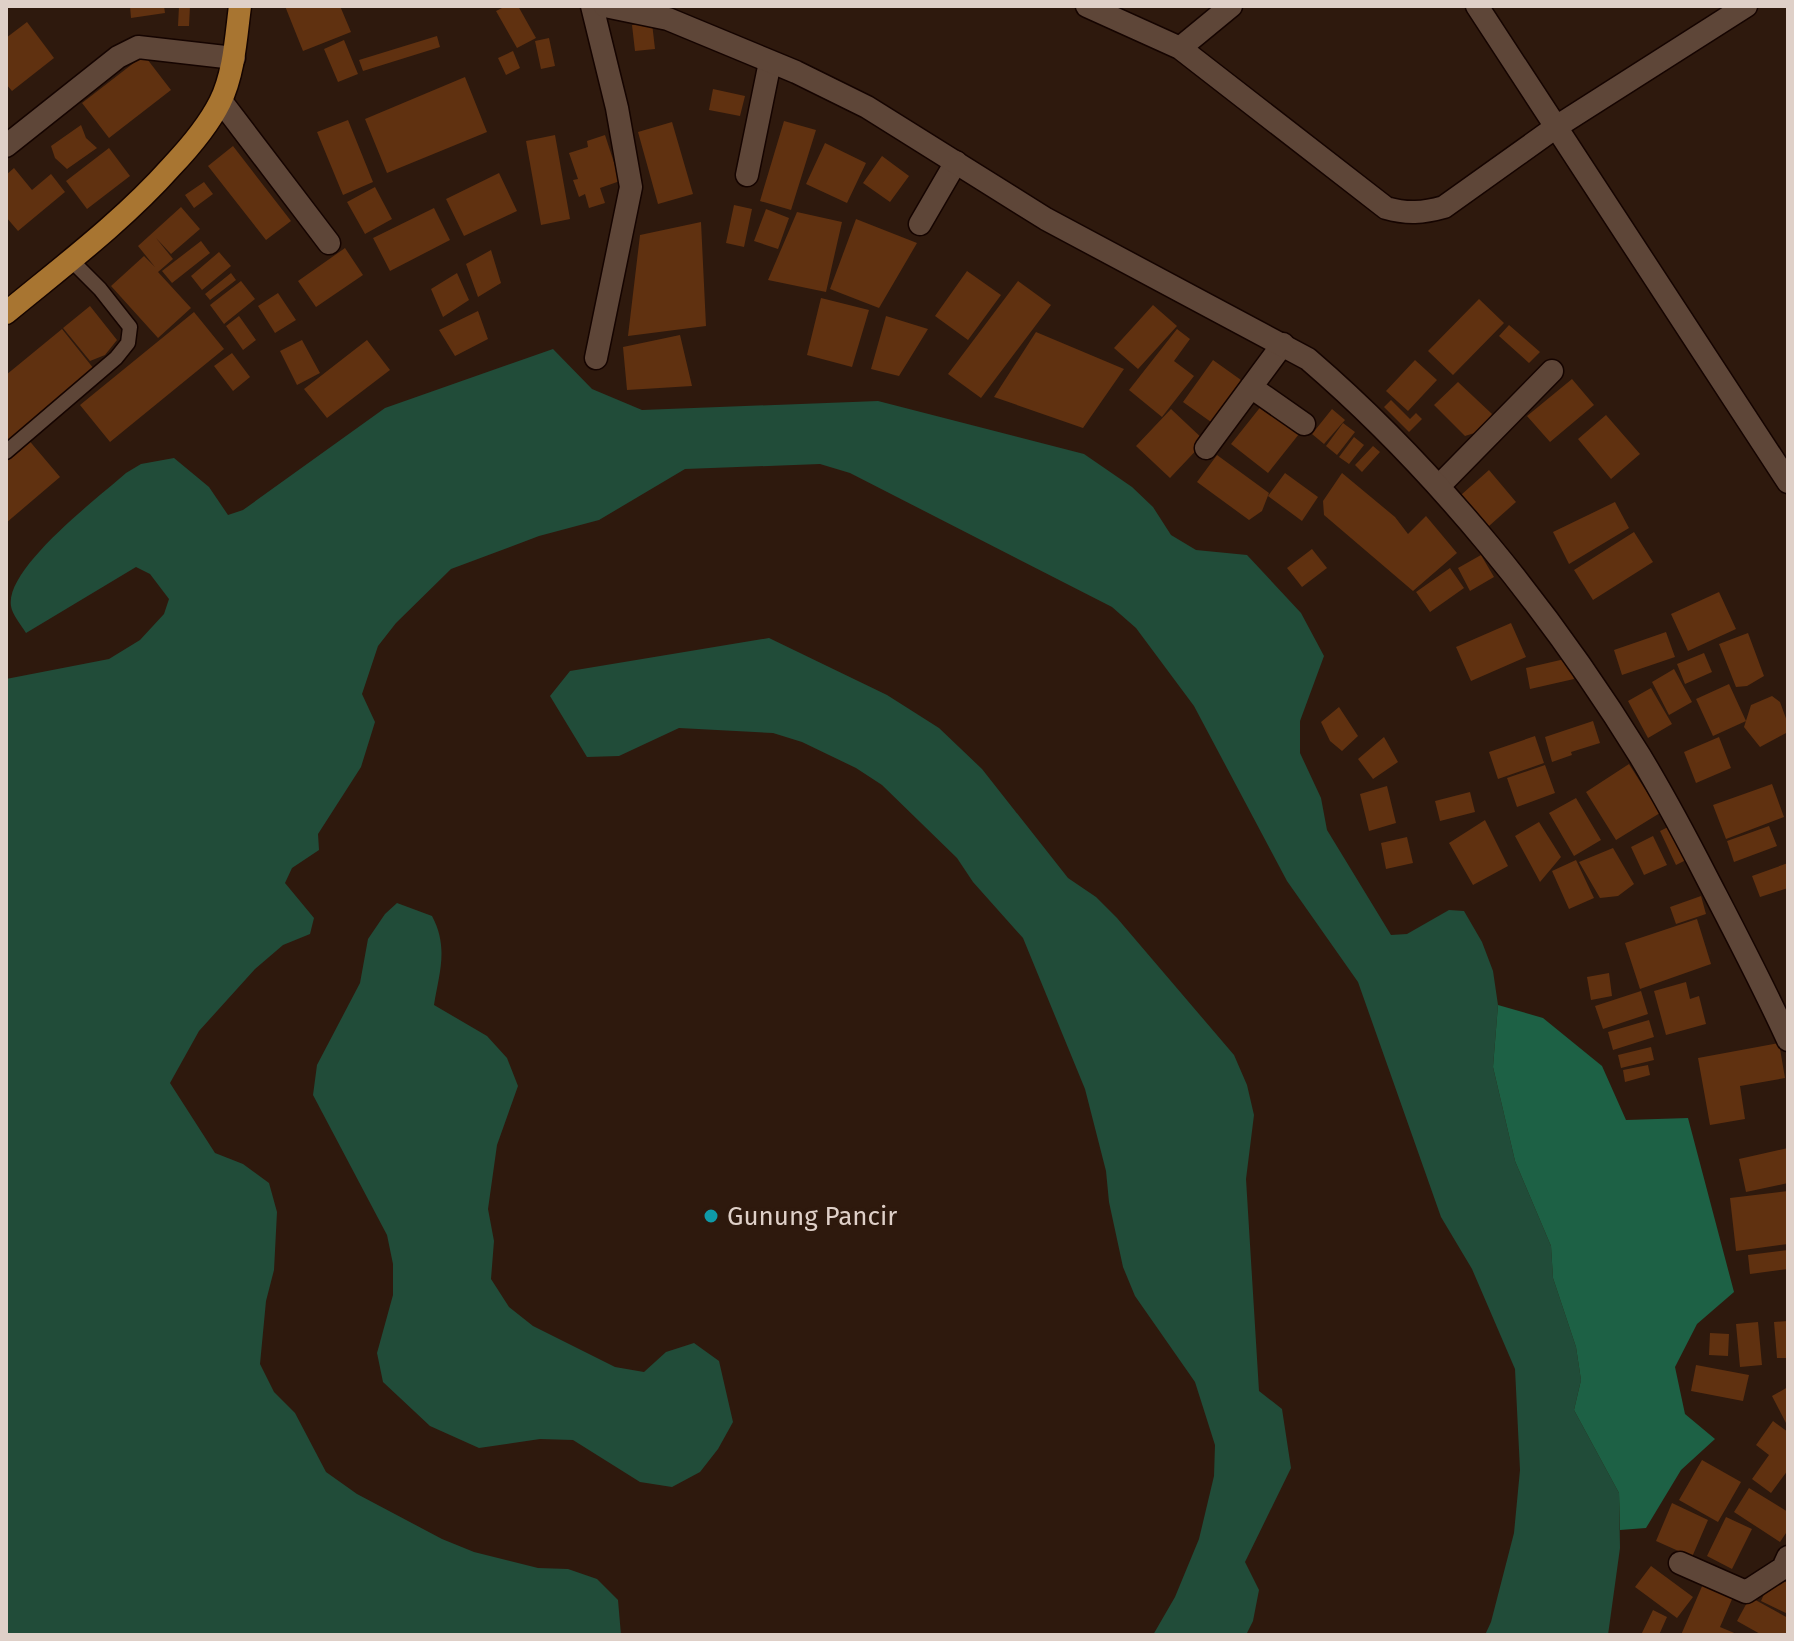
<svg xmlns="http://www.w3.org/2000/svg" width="1794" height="1641" font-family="'Fira Sans',sans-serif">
  <rect width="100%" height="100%" fill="#2e190d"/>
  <path fill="#214c39" d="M553 349 592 389 642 410 878 401 1084 454 1132 487 1153 507 1171 535 1196 550 1247 555 1301 613 1324 656 1300 721V753L1321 798 1327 830 1391 935 1407 934 1449 910 1464 911 1482 942 1493 971 1498 1005 1493 1067 1515 1161 1551 1246 1553 1278 1576 1347 1581 1380 1574 1410 1619 1493 1620 1548 1608 1635H1485L1491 1622 1514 1533 1520 1470 1515 1369 1472 1269 1441 1217 1358 982 1287 881 1194 706 1136 628 1112 607 850 473 820 464 685 469 599 520 539 536 451 569 396 623 378 646 362 694 375 722 361 767 318 834 319 850 292 868 285 883 314 918 310 934 283 945 255 969 199 1031 170 1083 215 1153 243 1164 269 1183 277 1212 274 1270 266 1301 260 1364 274 1392 295 1413 326 1472 357 1494 442 1539 474 1552 538 1568 568 1569 597 1579 618 1600 621 1635H6V679L109 659 140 640 164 614 169 599 150 574 136 567 26 633C21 625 12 614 11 606 5 568 99 497 126 473L141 464 174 458 209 487 228 515 243 510 385 408Z
    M769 638 887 695 939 728 982 769 1068 878 1096 897 1117 918 1234 1055 1247 1085 1254 1115 1246 1179 1259 1391 1282 1409 1291 1468 1245 1562 1259 1590 1253 1621 1246 1635H1153L1175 1597 1199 1539 1214 1476 1215 1445 1195 1382 1135 1296 1123 1267 1109 1202 1106 1171 1085 1089 1023 938 973 882 957 858 882 785 856 768 802 742 773 733 679 728 619 756 587 757 550 696 570 671Z
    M397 903 432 916C449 948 439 973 434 1005L487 1036 507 1058 518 1086 497 1145 488 1209 494 1241 491 1279 509 1307 533 1326 615 1367 644 1372 666 1352 694 1343 719 1361 733 1422 718 1449 700 1472 672 1487 640 1482 573 1440 540 1439 479 1448 430 1426 383 1382 377 1353 393 1295V1264L387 1235 313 1095 317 1065 360 983 368 939 385 914Z"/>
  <path fill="#1d6145" d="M1498 1005 1543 1018 1602 1066 1626 1120 1688 1118 1734 1292 1697 1324 1675 1367 1685 1414 1715 1439 1681 1470 1646 1528 1620 1530 1619 1493 1574 1410 1581 1380 1576 1347 1553 1278 1551 1246 1515 1161 1493 1067Z"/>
  <path fill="#603110" d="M130 6H164L165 13 131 18Z
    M179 6H190L189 26H178Z
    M285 6H340L351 32 303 51Z
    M506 6H518L536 38 517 48 496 11Z
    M27 22 54 58 12 91 6 84V38Z
    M652 23 655 49 635 51 632 25Z
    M437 36 440 47 363 71 359 60Z
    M549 38 555 66 541 69 535 41Z
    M344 40 358 74 338 82 324 49Z
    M513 51 520 68 506 75 498 58Z
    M144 55 171 90 109 138 82 103Z
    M465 77 487 132 387 173 365 119Z
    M713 89 745 96 740 116 709 110Z
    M348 120 373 182 343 195 317 132Z
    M784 121 816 130 791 210 760 201Z
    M672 122 693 194 658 204 638 132Z
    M81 125 86 138 97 148 67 169 55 158 51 146Z
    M555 135 570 219 541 225 526 141Z
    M605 135 620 181 600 188 605 203 589 208 585 194 579 197 573 180 578 179 569 153 588 147 587 141Z
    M825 143 866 163 847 203 806 184Z
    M233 146 291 221 266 240 208 166Z
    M109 148 130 176 87 209 66 181Z
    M882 156 909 176 890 202 863 183Z
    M14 168 32 190 51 174 65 192 18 231 6 217V175Z
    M499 173 517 211 464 236 446 199Z
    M204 182 213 194 194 208 185 195Z
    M375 187 392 219 365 234 347 202Z
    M734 205 752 209 744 247 726 243Z
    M181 207 200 229 171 254 156 238 173 259 158 272 191 308 158 338 111 286 144 256 155 267 138 246Z
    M434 208 450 240 390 271 373 238Z
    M766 209 789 218 778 249 754 241Z
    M797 212 842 222 826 292 768 280Z
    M856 219 917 243 879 308 830 289Z
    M701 222 706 326 628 336 640 235Z
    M201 241 210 253 172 283 162 271Z
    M345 248 363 275 316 307 298 281Z
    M491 250 501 283 478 297 466 264Z
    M219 252 231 266 202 290 191 276Z
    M967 271 1001 295 968 340 935 316Z
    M231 273 236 280 210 300 205 294Z
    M457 273 469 300 443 317 431 289Z
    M241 281 255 299 224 324 210 305Z
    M1018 281 1051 305 981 398 948 374Z
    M278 293 296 320 275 333 258 306Z
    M821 298 869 310 852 367 807 355Z
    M1479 299 1504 323 1453 375 1428 351Z
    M1153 305 1177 326 1138 369 1114 348Z
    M90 306 117 340 105 355 90 361 63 328Z
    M478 311 488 339 455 356 439 330Z
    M194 312 224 349 110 442 80 405Z
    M239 316 256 340 243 350 226 326Z
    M886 316 928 329 899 376 871 369Z
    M1509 325 1540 352 1529 363 1499 336Z
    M62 329 94 369 6 442V375Z
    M1177 329 1190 339 1174 361 1194 376 1162 417 1129 390Z
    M1036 332 1124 369 1083 428 994 397Z
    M680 335 692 386 627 390 623 347Z
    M302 340 320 373 297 385 280 351Z
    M367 340 390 370 327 418 304 389Z
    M232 353 250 377 233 391 214 366Z
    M1213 360 1241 380 1211 422 1183 402Z
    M1415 360 1437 380 1408 411 1386 391Z
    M1572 379 1594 405 1550 442 1527 416Z
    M1458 382 1492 414 1484 430 1465 436 1434 405Z
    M1391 400 1410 419 1416 413 1422 419 1409 432 1384 407Z
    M1262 405 1299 434 1268 473 1231 444Z
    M1171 409 1205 441 1170 478 1136 446Z
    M1332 409 1345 420 1324 444 1312 434Z
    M1606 415 1640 454 1611 479 1578 439Z
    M1343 423 1355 432 1337 455 1326 446Z
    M1354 437 1364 445 1349 464 1339 457Z
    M27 438 60 477 6 523V456Z
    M1373 446 1380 452 1362 472 1355 465Z
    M1217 455 1269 493 1262 511 1249 520 1197 482Z
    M1489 470 1516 502 1489 526 1461 495Z
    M1285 473 1318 497 1302 521 1268 496Z
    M1342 473 1395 517 1408 534 1426 516 1457 553 1413 591 1324 515 1323 501Z
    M1615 502 1629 528 1569 564 1553 532Z
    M1634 532 1653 562 1593 600 1574 570Z
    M1312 549 1327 568 1302 587 1287 568Z
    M1481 555 1494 577 1470 591 1458 568Z
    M1450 568 1464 588 1430 612 1416 592Z
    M1719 592 1736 629 1688 651 1671 614Z
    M1511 623 1526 657 1471 681 1456 647Z
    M1666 632 1675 657 1622 675 1614 650Z
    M1748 633 1764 676 1747 686 1736 687 1719 644Z
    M1704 653 1712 672 1685 684 1677 664Z
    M1569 658 1574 679 1530 689 1526 668Z
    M1674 669 1692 702 1669 715 1652 682Z
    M1729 684 1746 721 1713 736 1696 699Z
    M1651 688 1672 724 1648 738 1628 701Z
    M1772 696 1780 702 1788 724V732L1760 747 1744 727 1751 705Z
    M1339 707 1358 736 1342 751 1330 741 1321 722Z
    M1593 721 1600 743 1571 752 1572 755 1552 762 1545 737Z
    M1535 736 1544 763 1498 779 1489 752Z
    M1384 737 1398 762 1373 779 1358 759Z
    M1719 737 1731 768 1696 783 1684 752Z
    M1629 764 1660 813 1616 840 1586 792Z
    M1545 765 1555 793 1517 807 1507 778Z
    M1772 784 1784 817 1726 839 1713 805Z
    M1387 786 1396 823 1369 831 1360 794Z
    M1470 792 1475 812 1440 821 1435 801Z
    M1576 798 1601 840 1574 856 1549 813Z
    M1485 820 1508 866 1473 885 1449 843Z
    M1539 822 1561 857 1540 882 1515 836Z
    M1670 826 1686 860 1676 865 1660 831Z
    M1769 826 1777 846 1734 862 1727 841Z
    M1653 836 1667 865 1644 875 1631 847Z
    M1407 837 1413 863 1386 869 1381 843Z
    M1613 848 1634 884 1618 896 1600 898 1579 862Z
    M1576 860 1594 898 1569 909 1552 871Z
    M1788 863V888L1760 897 1752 876Z
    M1701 896 1706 914 1676 924 1670 907Z
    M1697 919 1711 964 1640 989 1625 943Z
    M1609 973 1612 996 1591 1000 1587 977Z
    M1686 982 1690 999 1699 996 1706 1024 1666 1035 1654 991Z
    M1641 991 1648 1014 1603 1029 1595 1006Z
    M1649 1020 1654 1037 1613 1050 1608 1032Z
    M1779 1043 1785 1078 1740 1086 1745 1119 1710 1125 1698 1058Z
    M1651 1047 1654 1060 1621 1068 1618 1055Z
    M1648 1065 1650 1075 1625 1082 1623 1070Z
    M1788 1148V1183L1746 1192 1739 1159Z
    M1788 1191V1244L1736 1251 1730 1198Z
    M1788 1250V1269L1750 1274 1748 1255Z
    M1788 1321V1358H1777L1774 1322Z
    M1758 1322 1762 1365 1740 1367 1736 1324Z
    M1710 1333 1729 1334 1728 1356 1709 1355Z
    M1696 1365 1749 1375 1743 1401 1691 1391Z
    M1788 1387V1421L1786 1423 1772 1396Z
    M1773 1421 1788 1432V1470L1771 1493 1752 1479 1769 1455 1756 1445Z
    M1702 1460 1741 1482 1718 1522 1679 1500Z
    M1749 1488 1788 1512V1530L1780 1542 1734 1512Z
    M1672 1503 1708 1520 1692 1557 1656 1541Z
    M1726 1517 1752 1529 1732 1569 1707 1556Z
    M1651 1566 1693 1597 1677 1618 1635 1587Z
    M1772 1576 1788 1583V1614L1761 1601Z
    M1703 1584 1733 1597 1720 1627 1739 1635H1681Z
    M1750 1597 1788 1618V1635H1762L1737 1621Z
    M1653 1610 1667 1617 1659 1635H1641Z"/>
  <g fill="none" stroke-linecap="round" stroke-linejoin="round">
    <defs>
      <path id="service" d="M6 452 116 358 128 343 130 327 100 289 71 260"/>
      <path id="minor" d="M592 6 617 108 631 187 596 358
        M1087 6 1180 48 1231 6
        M1477 6 1788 482
        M1180 48 1386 208C1407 214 1423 213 1444 207L1556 127 1746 6
        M221 101 329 243
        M6 146 118 57 138 47 234 58
        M747 175 770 62
        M920 224 956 162
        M1251 387 1304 424
        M1206 448 1283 344
        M1439 486 1552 371
        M1680 1563 1746 1592 1783 1568 1788 1557"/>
      <path id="tertiary" d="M605 6 668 19 796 72 867 107 1046 219 1308 359C1437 470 1551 612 1640 756 1664 796 1686 837 1707 878 1735 932 1763 985 1788 1040"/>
      <path id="primary" d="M6 313C63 266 123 221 172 166 190 147 208 126 220 102 234 74 236 37 240 6"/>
    </defs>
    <use href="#service" stroke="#150400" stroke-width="17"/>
    <use href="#minor" stroke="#150400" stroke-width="25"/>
    <use href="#tertiary" stroke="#150400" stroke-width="25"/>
    <use href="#primary" stroke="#150400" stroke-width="25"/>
    <use href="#service" stroke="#5e4638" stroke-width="14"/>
    <use href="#minor" stroke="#5e4638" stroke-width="22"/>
    <use href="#tertiary" stroke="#5e4638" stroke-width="22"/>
    <use href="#primary" stroke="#a87531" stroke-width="22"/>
  </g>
  <circle fill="#0f9aa8" stroke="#2e190d" stroke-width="3" cx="711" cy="1216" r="8"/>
  <g text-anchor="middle" stroke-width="7" stroke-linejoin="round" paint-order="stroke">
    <g font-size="26" fill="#dfd0c8" stroke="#2e190d" text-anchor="start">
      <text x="727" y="1225">Gunung Pancir</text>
    </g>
  </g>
  <rect width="1794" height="1641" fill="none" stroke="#dfd0c8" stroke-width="16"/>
</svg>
